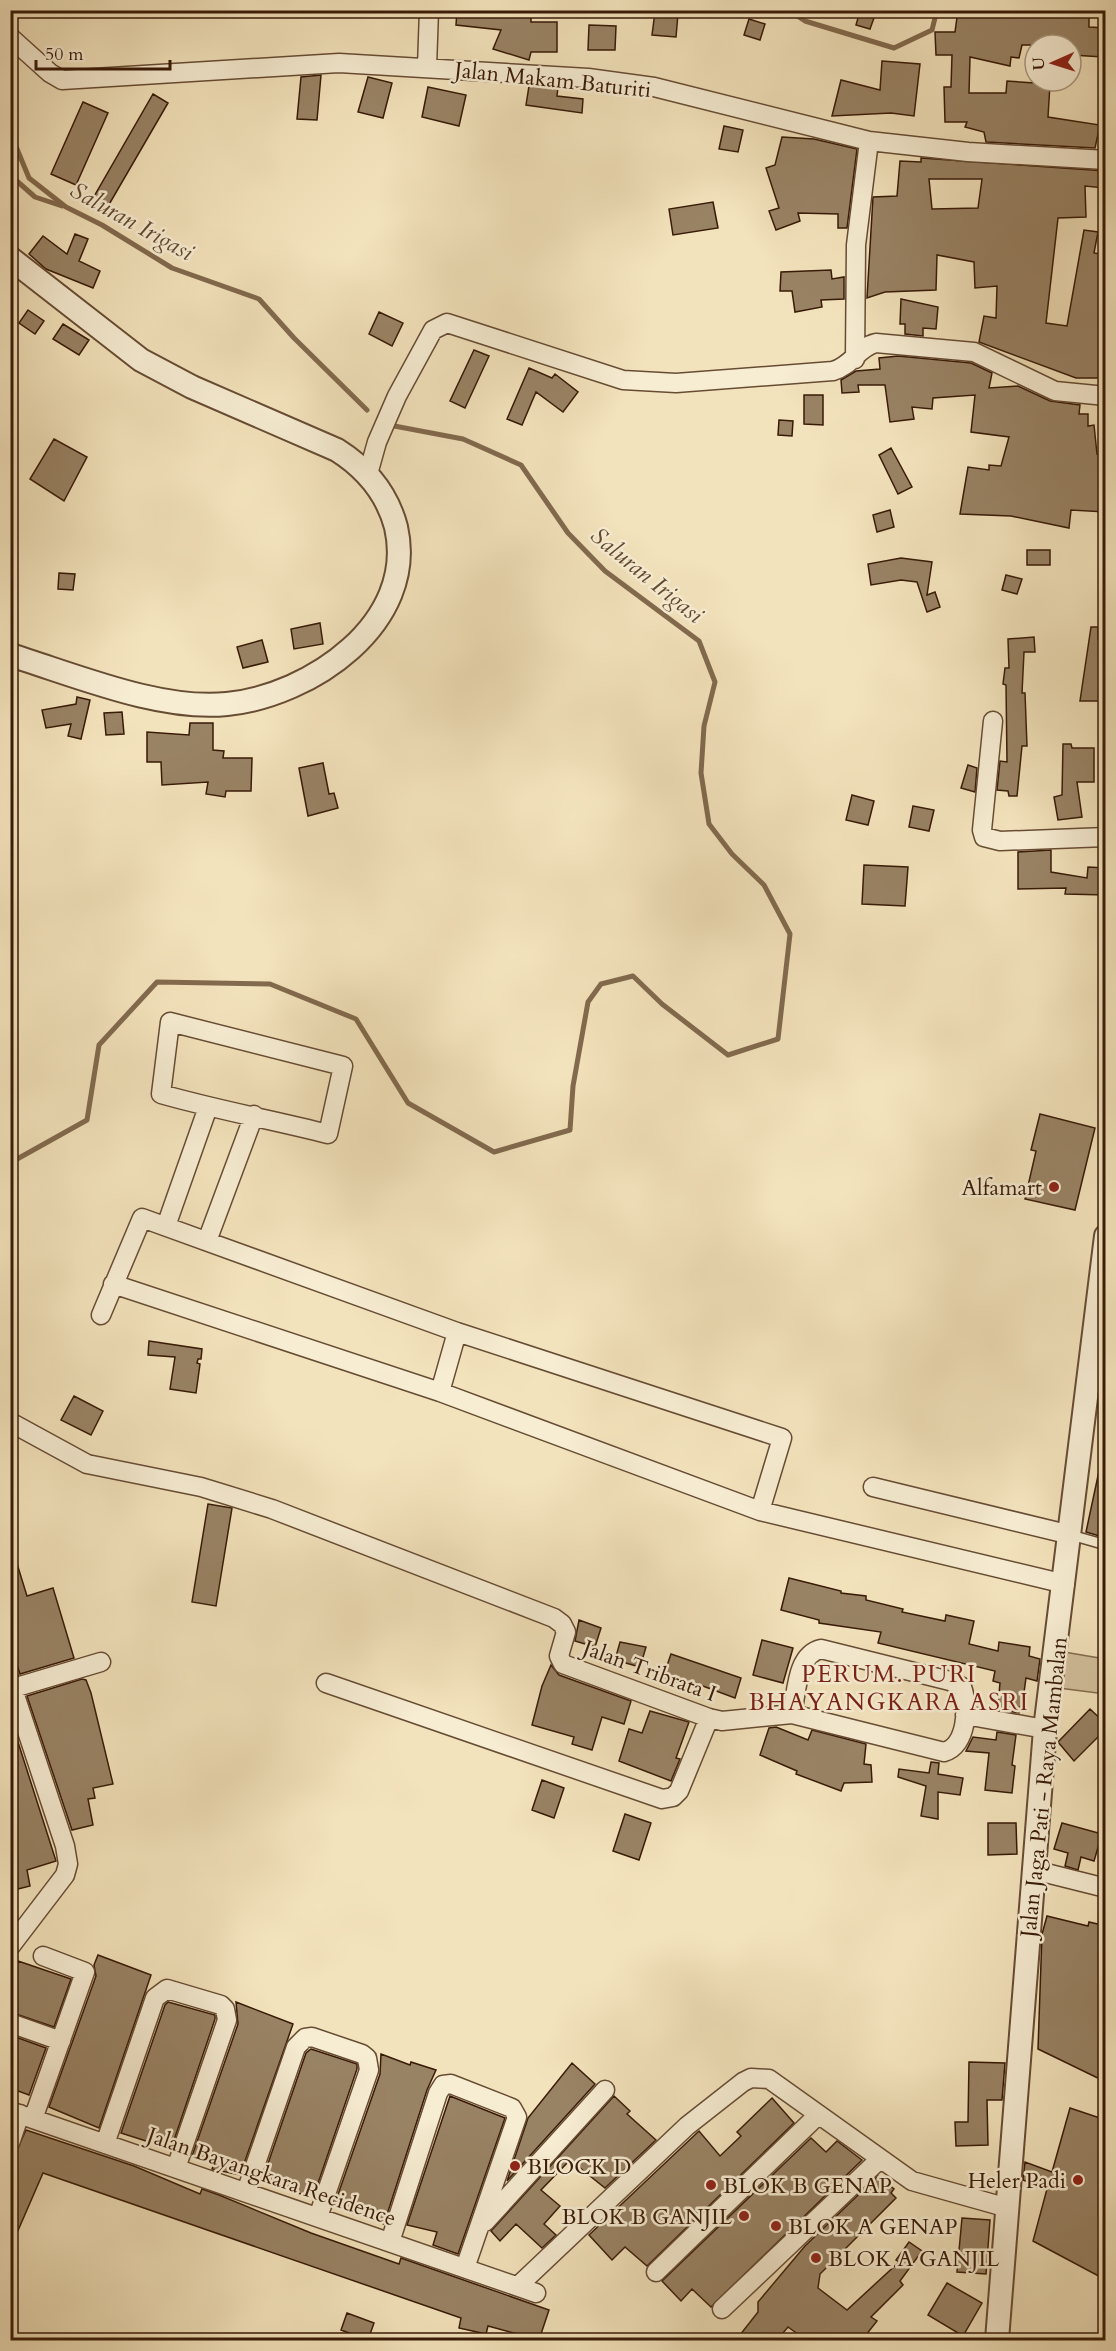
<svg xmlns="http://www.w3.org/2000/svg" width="1116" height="2351" font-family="Cardo,serif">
  <rect width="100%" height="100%" fill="#f3e3bc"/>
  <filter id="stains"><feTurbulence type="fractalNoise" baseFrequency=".00333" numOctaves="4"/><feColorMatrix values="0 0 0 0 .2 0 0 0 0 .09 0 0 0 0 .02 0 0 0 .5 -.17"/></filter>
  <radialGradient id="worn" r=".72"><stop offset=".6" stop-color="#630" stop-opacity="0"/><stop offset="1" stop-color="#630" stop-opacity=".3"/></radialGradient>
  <path fill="#d3c19d" stroke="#866e52" stroke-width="1.5" d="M1064 1652 1105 1659V1694L1059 1688Z"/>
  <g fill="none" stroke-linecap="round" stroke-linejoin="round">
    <path stroke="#826a4e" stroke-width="5" d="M788 10 805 21 894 48 932 30 937 10
      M10 132 29 178 66 207 102 225 172 268 259 299 294 338 367 410
      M10 175 35 197 62 206
      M10 1163 87 1120 99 1045 157 982 270 984 356 1019 408 1103 494 1152 570 1130 573 1086 588 1002 601 984 633 976 662 1004 728 1055 778 1039 790 934 764 885 732 854 709 824 701 773 704 726 715 682 699 641 605 571 568 533 521 465 463 439 389 425"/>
  </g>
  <path fill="#998365" stroke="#381a07" stroke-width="1.5" fill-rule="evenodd" d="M457 10H477L476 15 531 16V22H557V52H531L529 60 493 49 501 30 456 25Z
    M958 10H1032V13L1077 10V16H1089V27L1106 28 1103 57 1072 55 1073 45H1022L1019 58 1011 57 1010 66 970 57 969 93H1006L1007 81 1050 84 1048 117 1100 125 1095 148 986 142 984 132 965 127 967 122H945L944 87H951L952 55H936L935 32H955Z
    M860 11 875 15 870 29 856 25Z
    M655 12 678 14 676 37 652 35Z
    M749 19 765 24 760 40 744 35Z
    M589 25 616 26 615 50H588Z
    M882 61 920 64 914 116 891 113 832 116 841 80 880 90Z
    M321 75 317 120 297 119 301 77Z
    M368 77 392 83 383 118 358 112Z
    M529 86 558 87 557 96 583 99 582 113 526 105Z
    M428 87 466 95 459 126 422 117Z
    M153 94 168 103 107 208 92 200Z
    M83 102 108 113 76 185 51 174Z
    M724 126 743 130 738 152 719 149Z
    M782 137 814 139 857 149 847 228H838V214L798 213 800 221 776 230 769 211 779 208 766 168 775 165Z
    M921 158 1106 171 1105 188 1085 186 1086 217 1058 218 1046 323 1067 326 1084 230 1098 232 1094 253 1106 255V378H1076L979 342 984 316 996 318 997 286 975 288 974 262 937 255 936 290 885 292 867 298 873 197 897 196 900 161 921 162ZM929 179H982L978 208 932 209Z
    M713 202 718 228 673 235 669 209Z
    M75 234 88 239 79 261 100 271 93 288 46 269 29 254 43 236 67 254Z
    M831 270 832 279 844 277V299L821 300 822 307 795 312 792 291H780L781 272Z
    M901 299 938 307 936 329 923 328V336L905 334V324H900Z
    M28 310 44 321 35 334 19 323Z
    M379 312 403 323 392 346 369 334Z
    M63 324 89 340 79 355 53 339Z
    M474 350 489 356 465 408 450 401Z
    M898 356 971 363 992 373 989 388 1018 386 1050 401 1080 405 1079 414H1088V426L1094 425 1097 454H1106V512L1071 510 1069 528 1011 516 960 514 968 467 989 470V465L1001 466 1009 437 971 432 975 395 933 398 932 409 912 407 914 419 890 422 885 385H858L859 392 842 393 841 380 856 371 880 369 879 358Z
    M529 368 552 378 555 374 578 392 563 412 536 392 522 425 507 419Z
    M804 395H823V425L804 424Z
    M779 420 793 421 792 436 778 435Z
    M54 439 87 457 64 501 30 479Z
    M891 448 912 487 898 494 879 455Z
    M890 510 894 527 877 532 873 515Z
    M1027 550H1050V565H1027Z
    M901 558 932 562 927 595 935 592 940 607 927 612 917 582 901 580 871 585 868 564Z
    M59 573 75 574 73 590 58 589Z
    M1006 575 1022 579 1017 594 1002 590Z
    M320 623 323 644 294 649 291 629Z
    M1091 627H1098V639L1106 640V668L1099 667V701H1080Z
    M1034 637 1035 652H1024L1022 693H1025L1027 746H1022L1017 796H1009L1008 791 997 790 1000 761 1007 762 1006 685 1003 684 1005 668H1009L1008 639Z
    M262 640 268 662 243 668 237 647Z
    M77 697 90 700 81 739 68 736 71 724 46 728 42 710 76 704Z
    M122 712 124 734 106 735 104 713Z
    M190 723H213V750L224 751 223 758H252L251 791H226L225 797 206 794 208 782 162 785 161 762H147V732L189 735Z
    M1063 744H1071L1072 748H1094V782H1077L1082 817 1058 820 1054 797 1062 795Z
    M323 763 329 794 334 793 338 808 308 816 299 768Z
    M968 765 977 768 975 792 961 788Z
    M852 795 874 801 868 825 846 820Z
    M913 806 934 810 929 831 909 827Z
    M1051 850V872L1087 878 1088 867 1106 868V895L1065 894 1066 888 1018 889V852Z
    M864 865 908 867 905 906 862 904Z
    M1040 1114 1095 1128 1075 1210 1025 1199 1036 1151 1031 1150Z
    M149 1341 202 1349 201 1359H198L197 1363 200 1364 196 1393 170 1389 175 1357 148 1355Z
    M74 1396 103 1411 91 1435 61 1420Z
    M1099 1471H1106V1538L1086 1532Z
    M208 1504 232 1508 216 1606 192 1602Z
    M10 1554H14L27 1596 53 1588 74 1658 20 1674 12 1650 16 1649 10 1626Z
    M789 1578 841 1591V1593L866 1596V1600L903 1609 902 1612 945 1621 946 1615 974 1621 969 1644 998 1651 999 1642 1030 1647 1029 1656 1040 1659 1037 1681 1026 1678 1022 1707H1020L1019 1713 1000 1710 1001 1705 998 1704 1000 1683 993 1681 995 1671 878 1643 881 1632 819 1623V1620L781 1610Z
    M579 1620 601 1628 595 1647 575 1641Z
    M762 1640 793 1648 783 1683 753 1675Z
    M620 1642 646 1647 640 1667 615 1660Z
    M671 1654 741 1678 735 1698 692 1682 690 1687 663 1677Z
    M551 1665 559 1675 631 1701 624 1724 602 1717 592 1750 572 1744 574 1737 532 1725 542 1686Z
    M82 1679 86 1680 91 1693 113 1784 93 1788 95 1798 88 1799 93 1825 72 1830 27 1696Z
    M1090 1709 1106 1724V1729L1074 1761 1058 1742Z
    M650 1711 689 1722 676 1758 680 1759 671 1781 619 1761 629 1729 642 1733Z
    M10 1717 56 1861 27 1870 30 1886 10 1891Z
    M776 1727 808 1740 812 1730 866 1744 864 1764 871 1765 872 1782 844 1783 841 1791 796 1774 797 1771 760 1755 769 1728Z
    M997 1732 1016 1735 1012 1765 1015 1766 1012 1793 985 1790 989 1753 966 1751 973 1737 996 1740Z
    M931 1762 939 1763 938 1774 963 1778 960 1795 938 1792V1819L921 1816 926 1786 898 1777 899 1769 929 1773Z
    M542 1780 564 1788 554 1818 532 1810Z
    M625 1814 651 1823 639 1860 613 1851Z
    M988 1823H1016L1017 1854 988 1855Z
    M1062 1823 1102 1834 1094 1861 1081 1857 1078 1870 1065 1866 1068 1853 1054 1849Z
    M1047 1916 1088 1926 1089 1922 1106 1926V2082L1038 2049 1042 1934Z
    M98 1955 151 1975 99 2128 49 2107 96 1976 94 1965Z
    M18 1961 71 1979 54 2027 10 2012V1990Z
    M168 2002 215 2015V2019L171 2149 121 2133 165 2005Z
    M236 2002 293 2024 240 2175 212 2169 214 2164 192 2156 238 2024Z
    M10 2035 46 2048 29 2095 10 2088Z
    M311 2049 357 2064V2069L313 2198 262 2181 306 2053Z
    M381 2054 410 2065 411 2062 436 2070 427 2090 384 2224 334 2206 380 2074Z
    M969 2062 1005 2063 1002 2100H987L988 2145 956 2146 955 2122H968Z
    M572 2063 595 2084 507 2181 528 2118Z
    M450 2096 505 2118 458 2254 433 2245 437 2232 407 2225Z
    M614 2096 630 2111 627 2114 656 2140 605 2188 570 2160 541 2190 560 2206 544 2224 556 2235 542 2248 516 2224 500 2241 491 2231Z
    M772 2098 794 2123 647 2266 625 2247 612 2260 589 2235 699 2131 720 2156 741 2136 737 2132Z
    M1070 2108 1106 2120V2280L1033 2241 1047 2189 1023 2180 1025 2162 1052 2172Z
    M26 2130 134 2166 200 2194 202 2189 219 2195 311 2233 399 2264 401 2258 549 2310 539 2340 488 2326 486 2334 459 2328 461 2318 43 2173 10 2249V2165Z
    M811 2138 826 2152 837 2141 862 2160 711 2307 692 2289 681 2301 662 2281Z
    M878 2176 894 2189 891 2193 896 2198 820 2274 818 2288 847 2310 899 2262 896 2260 909 2242 922 2251 900 2281 903 2285 871 2317 877 2321 862 2340H806L788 2327 777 2340H736L758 2312V2302L805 2246Z
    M962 2218 990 2220 986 2274 957 2272Z
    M947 2283 982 2303 963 2336 928 2315Z
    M347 2313 374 2323 368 2340 341 2330Z"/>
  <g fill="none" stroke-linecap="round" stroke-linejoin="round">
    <defs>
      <path id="service" d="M1071 1535 1106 1545"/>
      <path id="minor" d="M10 37 50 73 62 80 339 63 588 78 654 87 869 141 968 152 1106 160
        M427 67 429 10
        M855 359 856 245 869 141
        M368 474 377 442 397 396 433 330 447 323 623 380 676 383 833 371C852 366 858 347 876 343L974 352 1055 391 1106 396
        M993 721 982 830 984 837 1000 841 1106 837
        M170 1022 343 1066 328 1134C273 1120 217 1110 161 1094Z
        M166 1226 208 1107
        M207 1241 254 1115
        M113 1284 440 1392 760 1511 1065 1584
        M101 1315 142 1218 457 1332 782 1438 760 1511
        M440 1392 457 1332
        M10 1422 87 1464 201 1487 272 1509 554 1618 562 1624 566 1632 559 1656 563 1664 709 1718 722 1721 792 1714 944 1752C967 1746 969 1706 962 1687L950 1681 821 1649C796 1655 797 1692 792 1714
        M873 1487 1071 1535
        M10 1680 65 1846 68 1864 65 1875 10 1947
        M326 1683 662 1799 673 1797 679 1791 709 1718
        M10 1689 101 1662
        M965 1715 1045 1729
        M1034 1870 1106 1888
        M10 2023 61 2041
        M10 2111 536 2293
        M33 2119 85 1972 43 1956
        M10 2143 20 2114
        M105 2144 155 1998 167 1989 221 2005 225 2009 227 2020 176 2168
        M246 2192 296 2047 305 2038 312 2037 362 2054 367 2058 369 2070 318 2217
        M485 2222 605 2090
        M390 2242 438 2093 443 2085 451 2084 512 2108 517 2117 465 2268
        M656 2272 818 2115
        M518 2286 687 2126 743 2082 751 2078 769 2079 912 2181 1008 2208
        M722 2309 880 2159"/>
      <path id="tertiary" d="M10 258 141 360 192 387 337 450C367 469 387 493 396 527 418 623 310 696 227 704 160 711 75 675 10 655
        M997 2340 1045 1729 1106 1236"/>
    </defs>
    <use href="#service" stroke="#674c34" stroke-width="12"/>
    <use href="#minor" stroke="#674c34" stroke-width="21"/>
    <use href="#tertiary" stroke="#674c34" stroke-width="26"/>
    <use href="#service" stroke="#f7edd3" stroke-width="9"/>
    <use href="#minor" stroke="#f7edd3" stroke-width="18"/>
    <use href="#tertiary" stroke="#f7edd3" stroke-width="22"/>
  </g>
  <g fill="#8f2418" stroke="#f7edd3" stroke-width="2">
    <circle cx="1054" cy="1187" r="6"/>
    <circle cx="515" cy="2166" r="6"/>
    <circle cx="1078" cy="2180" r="6"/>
    <circle cx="711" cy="2185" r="6"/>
    <circle cx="744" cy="2216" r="6"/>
    <circle cx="776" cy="2226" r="6"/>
    <circle cx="816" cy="2258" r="6"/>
  </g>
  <g text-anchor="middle" stroke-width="5" stroke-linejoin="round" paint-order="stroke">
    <g font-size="22" fill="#381a07" stroke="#f7edd3">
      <text transform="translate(553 79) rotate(6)" y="8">Jalan Makam Baturiti</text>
      <text transform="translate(650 1670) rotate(20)" y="8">Jalan Tribrata I</text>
      <text transform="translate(1043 1787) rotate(-84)" y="8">Jalan Jaga Pati - Raya Mambalan</text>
      <text transform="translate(272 2176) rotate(19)" y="8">Jalan Bayangkara Recidence</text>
    </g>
    <g font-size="22" fill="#381a07" stroke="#f7edd3" text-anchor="start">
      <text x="1042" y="1195" text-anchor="end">Alfamart</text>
      <text x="527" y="2174">BLOCK D</text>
      <text x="1066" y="2188" text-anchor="end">Heler Padi</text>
      <text x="723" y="2193">BLOK B GENAP</text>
      <text x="732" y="2224" text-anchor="end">BLOK B GANJIL</text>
      <text x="788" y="2234">BLOK A GENAP</text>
      <text x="828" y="2266">BLOK A GANJIL</text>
    </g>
    <g font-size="24" font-style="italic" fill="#634931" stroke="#f7edd3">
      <text transform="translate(132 221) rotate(29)" y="8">Saluran Irigasi</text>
      <text transform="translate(647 575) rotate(39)" y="8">Saluran Irigasi</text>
    </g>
    <g font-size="24" letter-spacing="1.5" fill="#7a1f14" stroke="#f7edd3">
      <text x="889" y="1682">PERUM. PURI<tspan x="889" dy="28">BHAYANGKARA ASRI</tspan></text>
    </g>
  </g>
  <rect width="1116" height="2351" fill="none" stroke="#f3e3bc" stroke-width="36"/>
  <rect x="12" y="12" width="1092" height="2327" fill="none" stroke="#381a07" stroke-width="3"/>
  <rect x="18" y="18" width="1080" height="2315" fill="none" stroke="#381a07" stroke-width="1.5"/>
  <g transform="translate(1053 63) rotate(267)"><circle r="28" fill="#f7edd3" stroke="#ab9981" stroke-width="1.5"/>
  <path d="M0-4.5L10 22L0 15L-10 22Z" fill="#8f2418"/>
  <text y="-9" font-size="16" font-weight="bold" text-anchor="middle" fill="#381a07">U</text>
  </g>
  <path d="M36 60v9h134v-9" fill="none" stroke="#381a07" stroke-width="3"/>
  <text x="45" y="60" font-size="18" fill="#381a07" stroke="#f7edd3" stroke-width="4.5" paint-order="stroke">50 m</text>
  <rect width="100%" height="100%" filter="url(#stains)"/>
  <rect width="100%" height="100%" fill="url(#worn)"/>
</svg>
